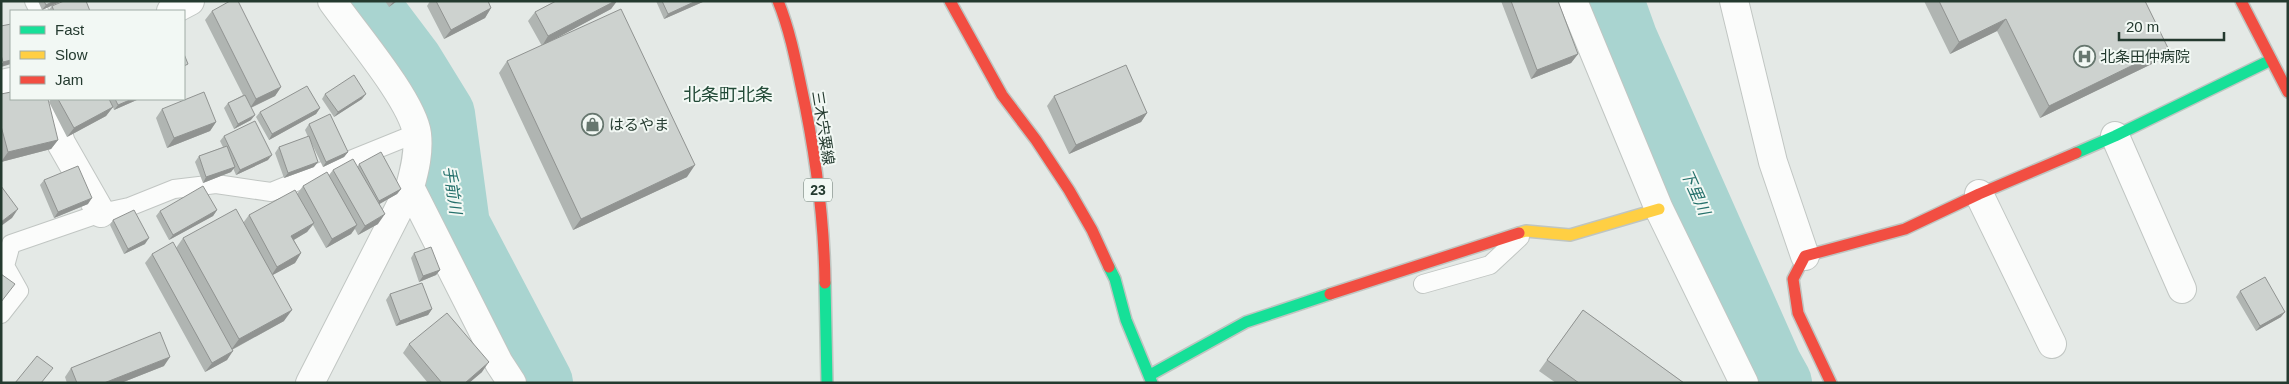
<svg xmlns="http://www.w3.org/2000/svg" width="2289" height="384" font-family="Arial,'Noto Sans JP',sans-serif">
  <rect width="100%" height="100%" fill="#e4e9e6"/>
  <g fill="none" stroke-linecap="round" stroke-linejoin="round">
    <path stroke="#a9d4d0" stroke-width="64" d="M365 1 411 62 443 114 458 225 541 383
      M1612 1 1626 40 1770 365 1780 383"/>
    <defs>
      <path id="lane" d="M34 1 39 11
        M1423 284 1490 265 1520 237
        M1 314 19 291 5 266 11 244 101 213 129 207 174 189 216 184 271 192 417 133"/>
      <path id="street" d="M1573 1 1659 209 1744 383
        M1734 1 1773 162 1805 256
        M171 11 190 1
        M1 84 11 82
        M47 99 61 143 101 213
        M2115 136 2182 289
        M410 187 499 363 512 383
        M1979 194 2052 344
        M310 383 410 187C415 169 419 152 417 134 413 101 353 31 332 1"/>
      <path id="fast" d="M2076 153 2115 136 2271 60
        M1109 267 1115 279 1126 320 1152 383
        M825 283 827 383
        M1150 375 1246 322 1330 294"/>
      <path id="slow" d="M1519 233 1526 231 1570 235 1659 209"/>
      <path id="jam" d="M778 1C789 28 795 57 801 86 815 150 824 217 825 283
        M950 1 1002 95 1036 140 1069 190 1092 230 1109 267
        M2241 1 2288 92
        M1330 294 1519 233
        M1831 383 1798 313 1793 279 1805 256 1905 229 1979 194 2076 153"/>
    </defs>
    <use href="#lane" stroke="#c1c6c3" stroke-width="20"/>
    <use href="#street" stroke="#c1c6c3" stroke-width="30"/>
    <use href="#fast" stroke="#bfc5c1" stroke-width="14"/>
    <use href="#slow" stroke="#bfc5c1" stroke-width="14"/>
    <use href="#jam" stroke="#bfc5c1" stroke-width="14"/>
    <use href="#lane" stroke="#fbfcfb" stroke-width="18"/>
    <use href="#street" stroke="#fbfcfb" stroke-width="28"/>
    <use href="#fast" stroke="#16e098" stroke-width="11"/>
    <use href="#slow" stroke="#ffcf43" stroke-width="11"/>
    <use href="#jam" stroke="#f24e42" stroke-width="11"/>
  </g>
  <path fill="#b0b5b2" d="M38 1H62L42 10Z
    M385 1H397L389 7Z
    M430 1H488L491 8 485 18 444 39 427 6Z
    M556 1H617L611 9 543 45 687 177 573 230 499 73 507 61 542 46 528 21 535 12Z
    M656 1H705L664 19Z
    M1501 1H1558L1578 54 1571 63 1531 79Z
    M1924 1H2145L2160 60 2040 118 1997 31 1950 54Z
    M52 6 90 11H48Z
    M212 11 281 87 275 96 251 108V120L234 129 224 108 228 103 243 95 205 20Z
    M1 94 58 140 51 149 1 162Z
    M325 94 362 99 334 117 322 99Z
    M1054 96 1147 113 1141 122 1069 154 1047 106Z
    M51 99H109L113 106 109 99H139L114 110 113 107 106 116 67 137 49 102Z
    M320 108 316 114 269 140 256 117 260 112Z
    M162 109 216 122 210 131 167 148 156 118Z
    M309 124 348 152 344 157 323 167 311 142 314 167 284 178 275 153 279 147 308 137 305 130Z
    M224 136 268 160 236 175 233 168 231 172 203 183 195 162 199 156 223 147 220 141Z
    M359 164 401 189 397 194 379 204 378 224 358 235 355 229 351 234 326 248 313 225 307 232 294 240 301 253 295 263 272 275 284 321 232 350 227 360 205 372 145 263 152 254 176 248 183 238 243 223 249 215 297 194 303 186 329 175 333 170 358 166Z
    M44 180 88 204 54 218 40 185Z
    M217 210 213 216 169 240 156 216 160 211Z
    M113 220 145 244 124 254 110 225Z
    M414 253 440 270 436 275 419 282 411 258Z
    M2240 291 2281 317 2256 331 2236 297Z
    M390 294 432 309 428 315 396 326 386 300Z
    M1583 310 1684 383H1556L1539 371Z
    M409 344 482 372 469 383H428L403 353Z
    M164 366 121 383H67L65 377 71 368Z"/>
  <path fill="#909391" d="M54 1H62L42 10 46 5Z
    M394 1H397L389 7Z
    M615 1H617L611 9 542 46 548 36Z
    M696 1H705L664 19 668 14Z
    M491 8 485 18 444 39 451 30Z
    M2006 19 1997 31 1950 54 1959 42Z
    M2168 48 2160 60 2040 118 2049 106Z
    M1578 54 1571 63 1531 79 1537 70Z
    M11 60V64L1 67V64L3 62Z
    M281 87 275 96 250 108 256 99Z
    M366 94 362 99 334 117 338 112Z
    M132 99H139L114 110 118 105Z
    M113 107 106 116 67 137 74 128Z
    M320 108 316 114 269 140 272 134Z
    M1147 113 1141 122 1069 154 1076 145Z
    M255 115 251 120 234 129 238 124Z
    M216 122 210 131 167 148 174 138Z
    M58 140 51 149 1 162 8 152Z
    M348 152 344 157 323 167 326 162Z
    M272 155 268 160 236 175 240 170Z
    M318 162 314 167 284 178 288 173Z
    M695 165 687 177 573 230 581 219Z
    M235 167 231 172 203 183 206 177Z
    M401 189 397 194 376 206 379 201Z
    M92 198 88 204 54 218 58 212Z
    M18 209 12 218 1 226V222Z
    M217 210 213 216 169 240 173 235Z
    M385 214 378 224 358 235 365 226Z
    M314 223 307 232 285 245 291 236Z
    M357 225 351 234 326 248 332 239Z
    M149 238 145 244 124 254 128 249Z
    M301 253 295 263 271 276 277 267Z
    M440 270 436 275 419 282 423 276Z
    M432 309 428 315 396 326 400 321Z
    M292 310 284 321 231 350 239 339Z
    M2285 312 2281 317 2256 331 2260 326Z
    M233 351 227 360 205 372 212 363Z
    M170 357 164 366 121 383H104Z
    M489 362 482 372 469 383H465Z"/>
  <path fill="#cdd2cf" stroke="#909391" d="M44 1H54L46 5Z
    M64 1H86L90 11H54L52 6Z
    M230 1H238L281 87 256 99 212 11Z
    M436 1H488L491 8 451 30Z
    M556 1H615L548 36 535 12Z
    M662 1H696L668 14Z
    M1511 1H1558L1578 54 1537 70Z
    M1939 1H2145L2168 48 2049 106 2006 19 1959 42Z
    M621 9 695 165 581 219 507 61Z
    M11 24V60L3 62 1 55V26Z
    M184 54 188 64 184 66Z
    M1126 65 1147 113 1076 145 1054 96Z
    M354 75 366 94 338 112 325 94Z
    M307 86 320 108 272 134 260 112Z
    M11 92V99H48L58 140 8 152 1 126V94Z
    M204 92 216 122 174 138 162 109Z
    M245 95 255 115 238 124 228 103Z
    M58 99H109L113 107 74 128Z
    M115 99H132L118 105Z
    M330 114 348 152 326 162 309 124Z
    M255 121 272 155 240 170 224 136Z
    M309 136 318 162 288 173 279 147Z
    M227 146 235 167 206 177 199 156Z
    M381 152 401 189 379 201 359 164Z
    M353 159 385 214 365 226 333 170Z
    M78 166 92 198 58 212 44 180Z
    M327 172 357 225 332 239 303 186Z
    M1 186 18 209 1 222Z
    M203 186 217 210 173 235 160 211Z
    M295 190 314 223 291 236 301 253 277 267 249 215Z
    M236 209 292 310 239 339 183 238Z
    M134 210 149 238 128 249 113 220Z
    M173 242 233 351 212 363 152 254Z
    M431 247 440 270 423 276 414 253Z
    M1 274 15 284 1 302Z
    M2265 277 2285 312 2260 326 2240 291Z
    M422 283 432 309 400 321 390 294Z
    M1583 310 1684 383H1579L1547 360Z
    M447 313 489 362 465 383H442L409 344Z
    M160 332 170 357 104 383H77L71 368Z
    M37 356 53 368 41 383H15Z"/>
  <defs>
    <symbol id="hospital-ring" viewBox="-11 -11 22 22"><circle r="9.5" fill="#f2f8f4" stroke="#67776f" stroke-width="1.5"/><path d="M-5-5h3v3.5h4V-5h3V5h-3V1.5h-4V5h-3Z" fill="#67776f"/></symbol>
    <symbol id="shop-ring" viewBox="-11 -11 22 22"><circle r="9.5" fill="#f2f8f4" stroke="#67776f" stroke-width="1.5"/><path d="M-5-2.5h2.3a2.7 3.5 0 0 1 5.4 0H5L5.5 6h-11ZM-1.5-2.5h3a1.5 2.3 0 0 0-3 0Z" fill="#67776f"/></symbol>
  </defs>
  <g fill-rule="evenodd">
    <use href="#hospital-ring" x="2072" y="44" width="25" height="25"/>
    <use href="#shop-ring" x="580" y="112" width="25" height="25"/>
  </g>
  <g text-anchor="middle" stroke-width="4" stroke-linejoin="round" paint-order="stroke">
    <rect fill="#f2f8f4" stroke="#62736a" stroke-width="1" x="804" y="178.5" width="28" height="23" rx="4"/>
    <g font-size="14" font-weight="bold" fill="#243a2f">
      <text x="818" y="195">23</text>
    </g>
    <g font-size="15" fill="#243a2f" stroke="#f2f8f4" text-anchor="start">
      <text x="2100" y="62">北条田仲病院</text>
      <text x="609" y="130">はるやま</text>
    </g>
    <g font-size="15" fill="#243a2f" stroke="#f2f8f4">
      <text transform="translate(823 128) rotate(81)" y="5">三木宍粟線</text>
    </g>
    <g font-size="16" font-style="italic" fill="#24706b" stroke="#f2f8f4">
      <text transform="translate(453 190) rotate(82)" y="6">手前川</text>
      <text transform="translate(1696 192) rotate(66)" y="6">下里川</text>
    </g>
    <g font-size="18" fill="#224a37" stroke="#f2f8f4">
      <text x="728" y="101">北条町北条</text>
    </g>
  </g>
  <rect width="2289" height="384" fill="none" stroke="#243a2f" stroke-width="5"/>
  <rect x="10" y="10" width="175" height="90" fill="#f2f8f4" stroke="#a0aca5"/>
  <rect x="20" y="26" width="25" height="8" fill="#16e098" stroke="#a0aca5"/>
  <text x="55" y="35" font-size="15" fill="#243a2f">Fast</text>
  <rect x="20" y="51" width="25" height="8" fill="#ffcf43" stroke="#a0aca5"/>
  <text x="55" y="60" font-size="15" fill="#243a2f">Slow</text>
  <rect x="20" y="76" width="25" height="8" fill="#f24e42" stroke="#a0aca5"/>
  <text x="55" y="85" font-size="15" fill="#243a2f">Jam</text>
  <path d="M2119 32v8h105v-8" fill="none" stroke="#243a2f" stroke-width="2.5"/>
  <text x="2126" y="32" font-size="15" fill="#243a2f" stroke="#f2f8f4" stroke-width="4" paint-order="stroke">20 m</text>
</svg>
